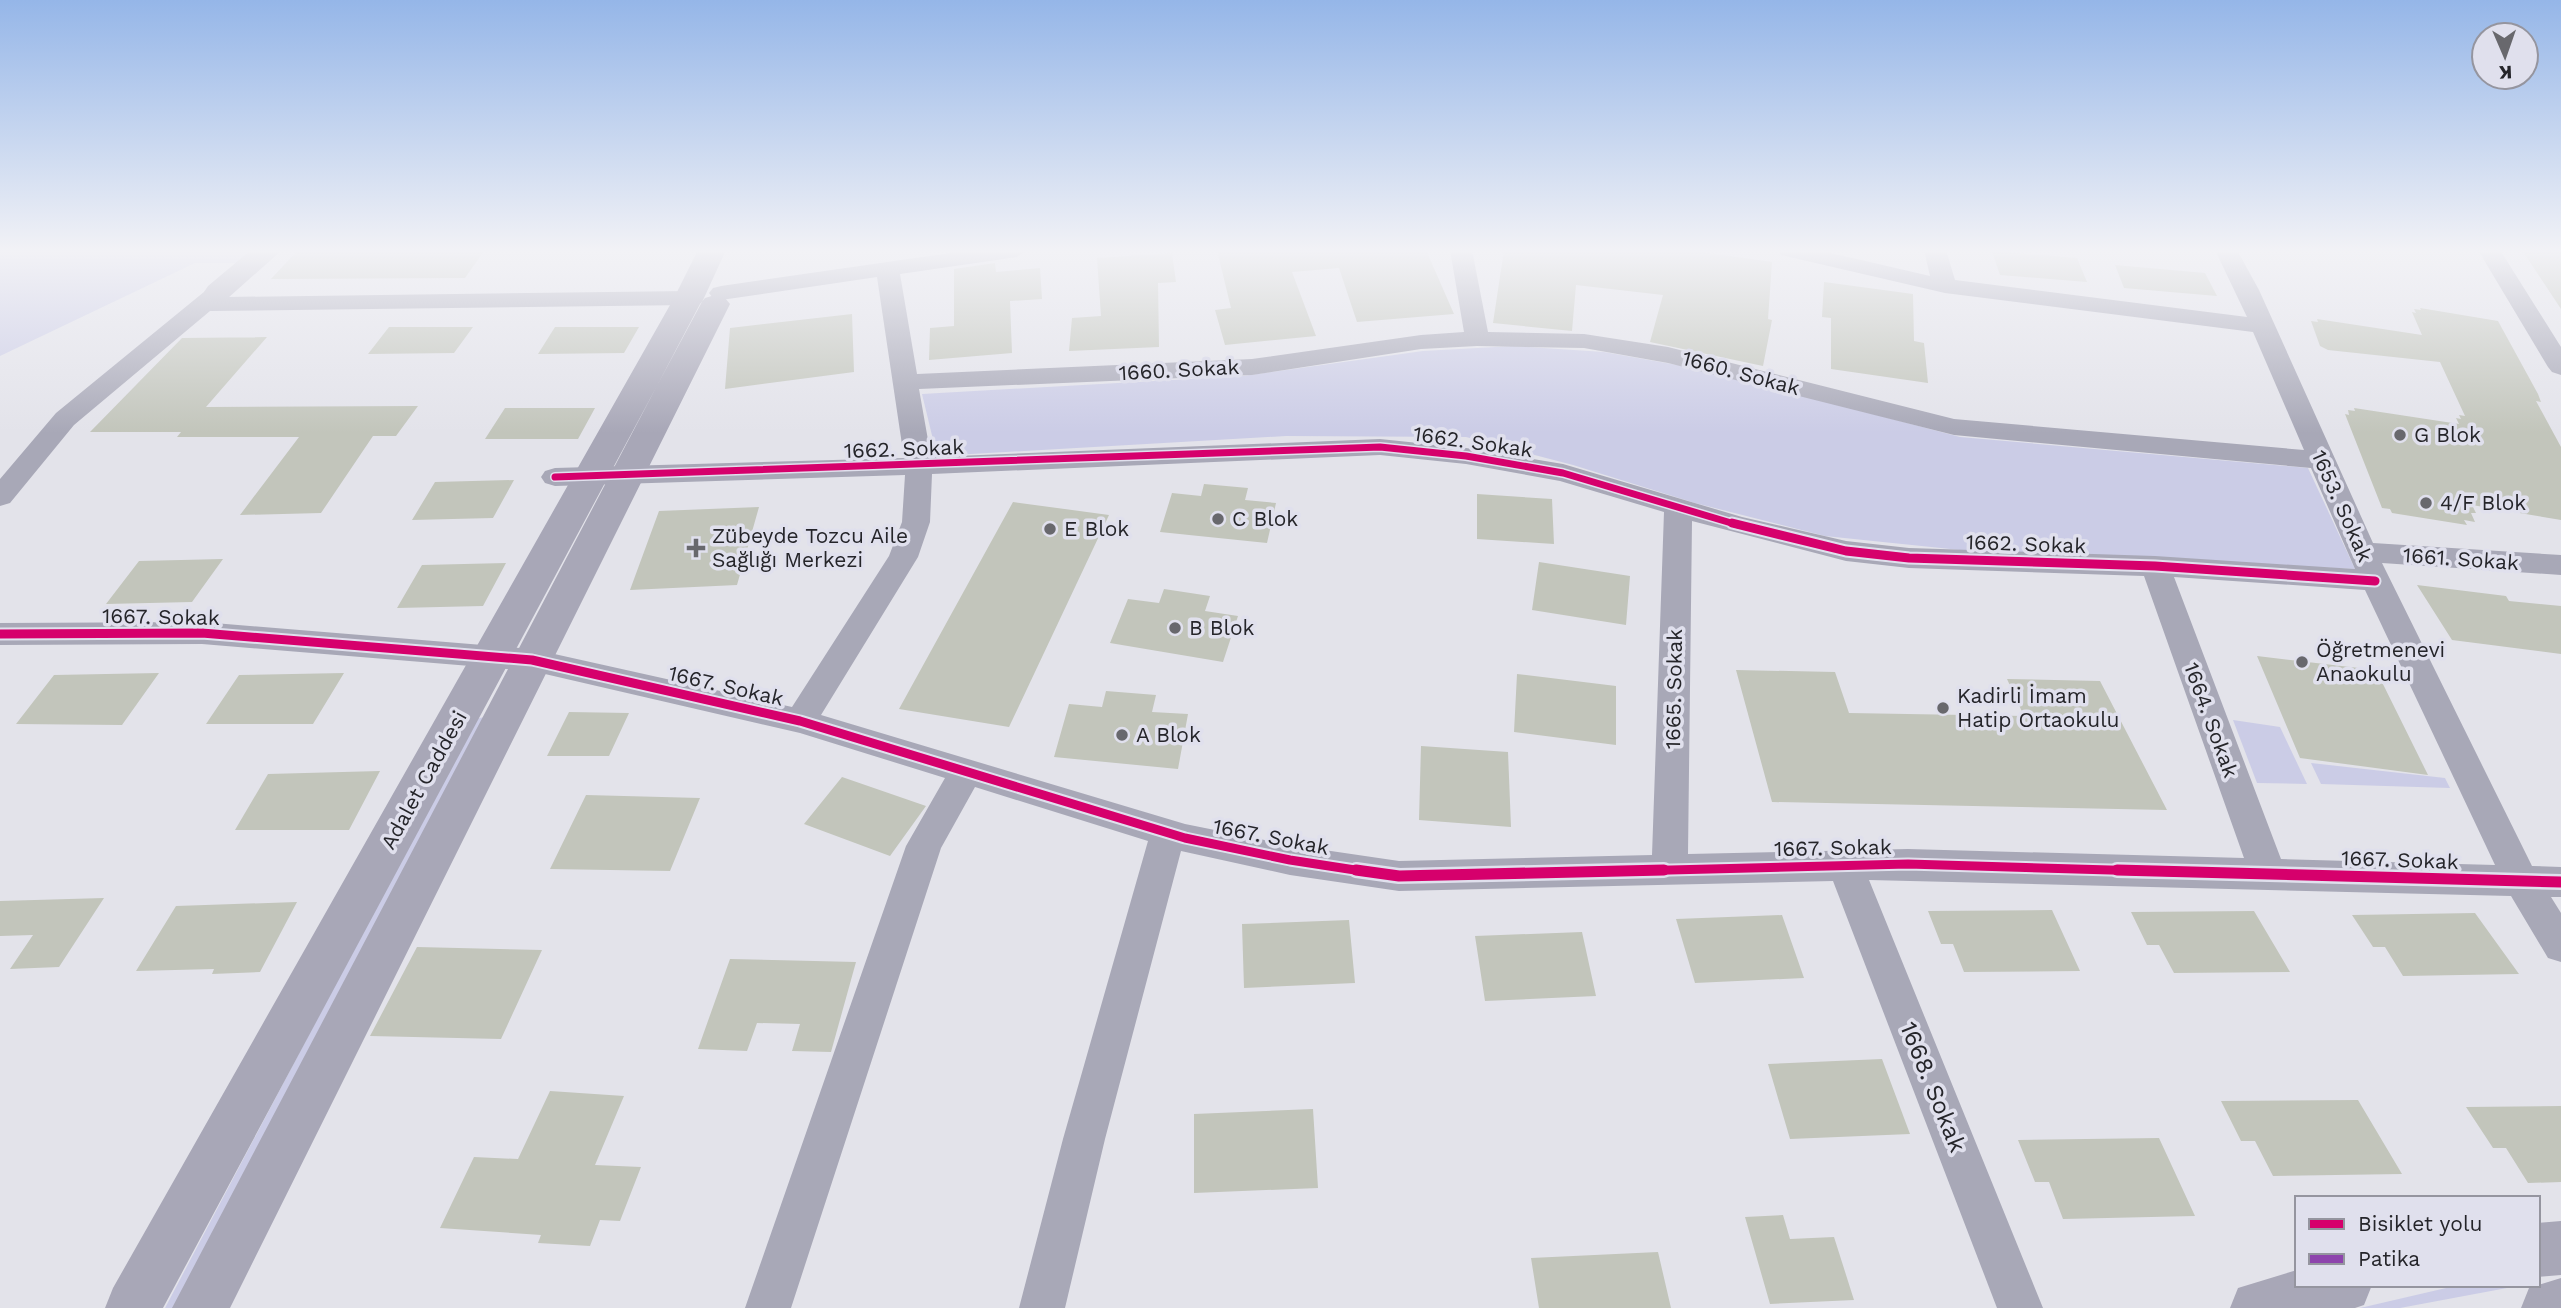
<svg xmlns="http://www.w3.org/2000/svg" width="2561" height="1308" font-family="'Work Sans',sans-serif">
  <rect width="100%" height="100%" fill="#e3e3ea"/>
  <path fill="#cbcce6" d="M0 250H252L237 263H195L0 356Z
    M1514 346 1604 352 1711 371 1960 437 2308 468 2355 569 1960 550 1825 536 1695 503 1573 465 1466 437 1286 436 937 456 922 394 1243 376 1423 351Z
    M485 717 182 1308H165L475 719Z
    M2233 720 2280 727 2307 784 2257 783Z
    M2311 763 2445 778 2450 788 2321 784Z
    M2459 1285H2523L2400 1308H2360Z"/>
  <path fill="#c2c5bb" d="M1217 250H1426L1454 314 1357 322 1339 268 1292 272 1316 336 1225 345 1215 310 1231 308Z
    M1504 250H1687L1772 262 1768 319 1772 320 1763 366 1650 342 1663 295 1576 285 1572 331 1493 323Z
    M2522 250H2561V309Z
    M297 251 374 250 372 252 484 251 465 278 271 279Z
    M1992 251 2077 258 2087 282 2000 275Z
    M1172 253 1176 282 1158 283 1159 347 1069 351 1072 318 1101 316 1097 258Z
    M995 263 996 272 1040 268 1042 299 1010 301 1012 353 929 360 930 328 954 326V269Z
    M2115 265 2205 273 2217 296 2124 288Z
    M1824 282 1913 294 1914 341 1924 343 1928 383 1831 369V318L1822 317Z
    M2420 308 2498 321 2538 394 2541 402 2536 401 2561 447V520L2472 505 2476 513H2471L2475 522 2464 520 2467 525 2392 513 2390 509 2382 508 2345 414 2349 415 2348 410 2355 411 2354 408 2459 424 2456 418 2461 419 2459 415 2465 416 2440 362 2328 350 2320 346 2311 321 2318 322 2317 319 2422 335 2412 312 2416 313 2414 309 2421 310Z
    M852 314 854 372 725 389 730 328Z
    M389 327H473L454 353 368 354Z
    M555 327H639L624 353 538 354Z
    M267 337 206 407 418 406 396 436H373L321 513 240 515 299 437H177L181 432H90L182 338Z
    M505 408H595L578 439H485Z
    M514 480 493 518 412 520 435 482Z
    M1204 484 1248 488 1245 500 1276 503 1267 543 1160 532 1172 493 1201 496Z
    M1477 494 1552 499 1554 544 1477 539Z
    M1013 502 1109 515 1009 727 899 709Z
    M759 507 737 585 630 590 659 511Z
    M223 559 192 602 106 604 139 561Z
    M1539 562 1630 576 1626 625 1532 610Z
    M506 563 483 606 397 608 422 565Z
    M2417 585 2506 596 2509 601 2561 606V654L2452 640Z
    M1164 589 1210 596 1205 611 1238 616 1223 662 1110 643 1128 599 1159 603Z
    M2257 656 2376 670 2428 775 2300 758Z
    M1736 670 1835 672 1849 713 2024 716 2007 679 2100 681 2167 810 1772 802Z
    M159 673 122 725 16 724 54 675Z
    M344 673 313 724H206L239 675Z
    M1517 674 1616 686V745L1514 732Z
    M1106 691 1156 695 1152 712 1188 714 1178 769 1054 757 1069 704 1102 707Z
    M569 712 629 713 609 756H547Z
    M1421 746 1508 752 1511 827 1419 820Z
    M380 771 349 830H235L268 774Z
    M842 777 926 806 890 856 804 824Z
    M586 795 700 798 670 871 550 869Z
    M104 898 59 967 10 969 33 935 0 936V901Z
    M297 902 260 972 212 974 214 969 136 971 176 906Z
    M2052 910 2080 971 1964 972 1953 944H1941L1928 911Z
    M2254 911 2290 972 2174 973 2159 945H2147L2131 912Z
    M2475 913 2519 974 2403 976 2385 947H2373L2352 915Z
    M1782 915 1804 978 1695 983 1676 919Z
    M1349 920 1355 983 1244 988 1242 924Z
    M1582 932 1596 996 1485 1001 1475 936Z
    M417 947 542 950 501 1039 370 1036Z
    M730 959 856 962 831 1052 792 1051 800 1024 757 1023 747 1051 698 1049Z
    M1882 1059 1910 1134 1790 1139 1768 1064Z
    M550 1091 624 1096 595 1165 641 1167 620 1221 600 1220 590 1246 538 1243 541 1235 440 1228 474 1157 518 1159Z
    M2358 1100 2402 1174 2273 1176 2255 1141H2241L2221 1101Z
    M2561 1106V1182L2528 1183 2506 1148H2493L2466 1107Z
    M1313 1109 1318 1188 1194 1193V1114Z
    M2159 1138 2195 1216 2063 1219 2049 1182H2035L2018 1140Z
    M1783 1215 1790 1239 1834 1237 1854 1300 1770 1304 1745 1217Z
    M1658 1252 1671 1308H1539L1531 1258Z"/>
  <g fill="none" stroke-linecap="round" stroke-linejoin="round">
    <path fill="#a8a8b7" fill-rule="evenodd" d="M971 250H1028L1017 257 900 274 917 374 1252 359 1421 335 1464 332 1450 250H1472L1488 332 1584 334 1668 347 1954 419 2304 450 2253 332 1945 293 1781 255 1778 250H1818L1930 276 1924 250H1946L1955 280 2247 317 2215 250H2237L2259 290 2373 543 2561 555V575L2382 563 2532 866 2561 867V897H2551L2561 913V962L2548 958 2511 896 1869 880 2043 1308H1997L1833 881 1399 891 1290 875 1181 851 1105 1139 1065 1308H1019L1063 1139 1148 841 975 787 941 848 791 1308H745L906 846 945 778 800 733 532 671 202 644 0 645V623L202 622 532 649 792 707 889 556 902 522 905 475 555 486 545 483 541 477 545 471 555 468 904 458 877 277 721 300 713 298 709 293 713 288 721 286ZM1477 346 1584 348 1668 363 1954 435 2311 468 2355 569 2155 556 1909 548 1846 541 1742 517 1563 464 1466 448 1380 439 931 457 919 389 1252 375 1421 349ZM1380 455 1466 464 1560 481 1664 512 1652 855 1399 861 1290 845 1185 824 821 715 918 557 930 522 932 474ZM1692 521 1846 561 1909 568 2144 576 2244 858 1908 849 1688 854ZM2174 577 2365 590 2495 865 2281 859Z
      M2478 250H2500L2561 347V375L2552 372 2548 367Z
      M218 285 226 287 230 292 227 297 689 291 697 293 701 298 697 303 689 305 210 311 74 425 10 503 0 506V479L56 413 210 287Z"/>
    <path fill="#a8a7b7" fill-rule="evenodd" d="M251 250H282L228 298 218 301 208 298 204 292 208 286Z
      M698 250H726L704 298 163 1308H105L113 1288 674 298Z
      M715 295 725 298 730 304 230 1308H172L700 304 705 298Z
      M2561 1221V1275L2538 1277V1223Z
      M2297 1270V1285H2372L2364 1305 2355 1308H2230L2238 1288Z
      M2561 1278V1308H2521L2529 1288Z"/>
    <defs>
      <path id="cycleway-far2" d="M555 477 1380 447 1466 456 1563 473 1738 525"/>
      <path id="cycleway-far1" d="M1732 523 1846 551 1909 558 2155 566 2375 581
        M0 634 202 633 532 660 800 721 1185 838 1290 860 1368 872
        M1590 872 1908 864 2180 872"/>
      <path id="cycleway" d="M1356 870 1399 876 1664 870
        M2117 870 2561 882"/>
    </defs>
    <use href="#cycleway-far2" stroke="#e0e0ed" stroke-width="10"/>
    <use href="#cycleway-far1" stroke="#e0e0ed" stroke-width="13"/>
    <use href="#cycleway" stroke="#e0e0ed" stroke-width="16"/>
    <use href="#cycleway-far2" stroke="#d6006c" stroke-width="7"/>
    <use href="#cycleway-far1" stroke="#d6006c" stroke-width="9"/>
    <use href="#cycleway" stroke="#d6006c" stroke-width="11"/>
  </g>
  <linearGradient id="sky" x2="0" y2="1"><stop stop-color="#95b6e8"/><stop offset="0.58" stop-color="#f2f2f6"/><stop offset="1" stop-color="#f2f2f6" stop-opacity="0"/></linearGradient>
  <rect width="2561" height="433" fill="url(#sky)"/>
  <g fill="#68686d" stroke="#e0e0ed" stroke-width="2.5">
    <circle cx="2400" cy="435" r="7"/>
    <circle cx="2426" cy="503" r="7"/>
    <circle cx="1218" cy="519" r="7"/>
    <circle cx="1050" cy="529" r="7"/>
    <path d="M692.5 537.5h7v7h7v7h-7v7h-7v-7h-7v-7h7z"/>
    <circle cx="1175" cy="628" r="7"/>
    <circle cx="2302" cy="662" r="7"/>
    <circle cx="1943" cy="708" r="7"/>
    <circle cx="1122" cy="735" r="7"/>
  </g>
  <g text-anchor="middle" stroke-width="7" stroke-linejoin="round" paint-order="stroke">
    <g font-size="21" fill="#25252a" stroke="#e0e0ed">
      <text transform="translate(1179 370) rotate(-3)" y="7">1660. Sokak</text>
      <text transform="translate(1741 373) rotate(15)" y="7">1660. Sokak</text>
      <text transform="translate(1473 442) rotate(8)" y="7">1662. Sokak</text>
      <text transform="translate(904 449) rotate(-2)" y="7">1662. Sokak</text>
      <text transform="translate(2342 506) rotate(66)" y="7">1653. Sokak</text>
      <text transform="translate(2026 544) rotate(2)" y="7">1662. Sokak</text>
      <text transform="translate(2461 559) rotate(4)" y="7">1661. Sokak</text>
      <text transform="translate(161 617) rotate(1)" y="7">1667. Sokak</text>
      <text transform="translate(726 686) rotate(13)" y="7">1667. Sokak</text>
      <text transform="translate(1674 689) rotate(-89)" y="7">1665. Sokak</text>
      <text transform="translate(2211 720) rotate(70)" y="7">1664. Sokak</text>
      <text transform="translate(424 780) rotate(-61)" y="7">Adalet Caddesi</text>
      <text transform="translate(1271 837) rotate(11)" y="7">1667. Sokak</text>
      <text transform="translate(1833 848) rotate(-1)" y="7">1667. Sokak</text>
      <text transform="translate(2400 860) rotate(2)" y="7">1667. Sokak</text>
    </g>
    <g font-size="21" fill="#25252a" stroke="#e0e0ed" text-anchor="start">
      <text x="2414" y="442">G Blok</text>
      <text x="2440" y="510">4/F Blok</text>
      <text x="1232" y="526">C Blok</text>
      <text x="1064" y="536">E Blok</text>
      <text x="712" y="543">Zübeyde Tozcu Aile<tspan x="712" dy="24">Sağlığı Merkezi</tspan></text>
      <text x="1189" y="635">B Blok</text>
      <text x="2316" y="657">Öğretmenevi<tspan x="2316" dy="24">Anaokulu</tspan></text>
      <text x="1957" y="703">Kadirli İmam<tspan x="1957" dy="24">Hatip Ortaokulu</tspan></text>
      <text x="1136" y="742">A Blok</text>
    </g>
    <g font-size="24" fill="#25252a" stroke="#e0e0ed">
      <text transform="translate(1933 1087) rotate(68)" y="8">1668. Sokak</text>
    </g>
  </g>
  <rect x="2295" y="1196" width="245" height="91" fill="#e0e0ed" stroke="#95959f" stroke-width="2"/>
  <rect x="2309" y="1219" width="35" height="10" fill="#d6006c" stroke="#95959f" stroke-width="2"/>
  <text x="2358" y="1231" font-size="21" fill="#25252a">Bisiklet yolu</text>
  <rect x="2309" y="1254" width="35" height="10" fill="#8e44ad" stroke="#95959f" stroke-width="2"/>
  <text x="2358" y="1266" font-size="21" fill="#25252a">Patika</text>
  <g transform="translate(2505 56) rotate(178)"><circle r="33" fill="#e0e0ed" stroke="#95959f" stroke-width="2"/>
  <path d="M0-5L12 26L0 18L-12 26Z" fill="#68686d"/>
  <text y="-10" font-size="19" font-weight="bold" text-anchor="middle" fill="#25252a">K</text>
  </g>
</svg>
